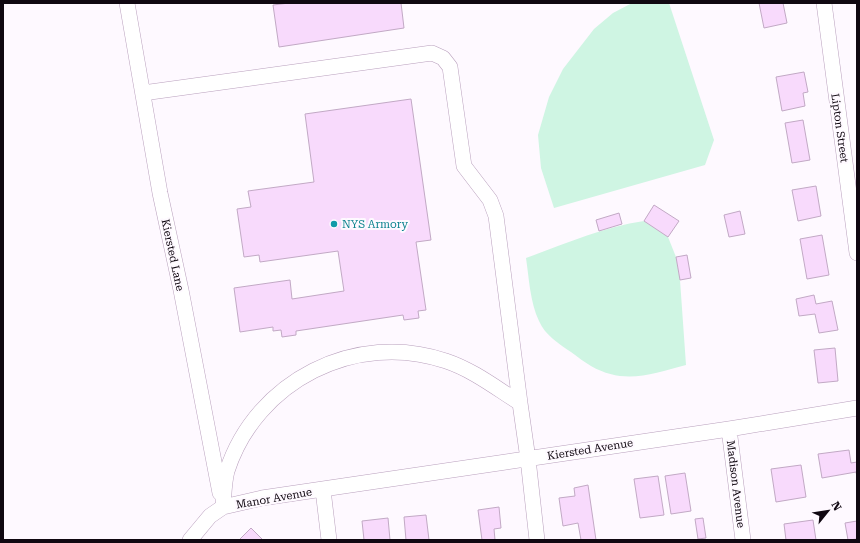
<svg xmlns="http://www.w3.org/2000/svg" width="860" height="543" font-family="'Roboto Serif',serif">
  <rect width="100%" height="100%" fill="#fef9ff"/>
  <path fill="#cff5e3" d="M632 3H669L714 140 705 165 554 208 541 168 538 135 549 97 563 69 594 29 613 13Z
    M644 221 668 237 676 257 680 280 686 365C652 374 624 385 591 366 584 362 578 357 571 352 559 344 545 335 539 321 530 302 529 278 526 258 565 244 603 227 644 221Z"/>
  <path fill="#f8dafc" stroke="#c2a9c5" d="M289 3H401L404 28 279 47 273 5Z
    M759 3H783L787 23 764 28Z
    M804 72 808 92 803 93 805 106 782 111 776 77Z
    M411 99 431 240 416 242 426 310 418 311 419 318 404 320 403 315 296 331V335L282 337 281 330 273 331V327L240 332 234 288 290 280 292 299 344 291 338 251 260 262 259 255 244 257 237 209 251 207 248 191 314 182 305 114Z
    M803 120 810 160 792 163 785 123Z
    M816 186 821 216 798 221 792 190Z
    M654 205 679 221 668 237 644 221Z
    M740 211 745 234 729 237 724 215Z
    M619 213 622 224 599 231 596 220Z
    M822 235 829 275 807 279 800 239Z
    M687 255 691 278 680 280 676 257Z
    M814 295 816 304 832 301 838 330 819 333 815 314 799 316 796 299Z
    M835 348 838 381 818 383 814 350Z
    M849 450 851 463 857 462V477L856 472 822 478 818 454Z
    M801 465 806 497 776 502 771 469Z
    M685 473 691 511 671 514 665 476Z
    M658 476 664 515 640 518 634 479Z
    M588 485 596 540H581L578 523 563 526 559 498 575 496 574 488Z
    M499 507 501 528 494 529 495 540H482L478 510Z
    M426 515 429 540H406L404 517Z
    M388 518 390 540H364L362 521Z
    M703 518 706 538 698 539 695 519Z
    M813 520 816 540H786L784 524Z
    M857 521V539L848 540 845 523Z
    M251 528 263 540H239Z"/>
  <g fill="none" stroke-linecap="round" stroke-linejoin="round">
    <defs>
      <path id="street" d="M127 3 160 193 181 290 220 493
        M824 3 857 253
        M143 93 432 53 443 58 450 67 464 166 490 200 496 216 520 403
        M729 429 743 540
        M323 490 329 540
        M223 507C224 496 224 482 227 471 256 381 356 330 446 361 473 370 496 388 520 403L528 459 537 540
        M190 540 210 516 223 507 262 498 729 429 857 408"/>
    </defs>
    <use href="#street" stroke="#b9a0bd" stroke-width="16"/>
    <use href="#street" stroke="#fff" stroke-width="15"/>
  </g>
  <circle fill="#0f9aa8" stroke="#fef9ff" stroke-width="1.5" cx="334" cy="224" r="4"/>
  <g text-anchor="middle" stroke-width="4" stroke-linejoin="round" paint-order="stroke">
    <g font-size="11" fill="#100811" stroke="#fef9ff">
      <text transform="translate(840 128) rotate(82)" y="4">Lipton Street</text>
      <text transform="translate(173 255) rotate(78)" y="4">Kiersted Lane</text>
      <text transform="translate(590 449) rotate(-9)" y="4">Kiersted Avenue</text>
      <text transform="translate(736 484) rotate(83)" y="4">Madison Avenue</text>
      <text transform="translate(274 498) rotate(-10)" y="4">Manor Avenue</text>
    </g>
    <g font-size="11" fill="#0d838f" stroke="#fef9ff" text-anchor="start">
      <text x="342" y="228">NYS Armory</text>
    </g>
  </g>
  <rect width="860" height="543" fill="none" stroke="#100811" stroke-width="8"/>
  <g transform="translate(828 511) rotate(60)" stroke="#fef9ff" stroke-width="3" paint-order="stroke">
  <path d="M0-3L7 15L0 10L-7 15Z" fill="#100811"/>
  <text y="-6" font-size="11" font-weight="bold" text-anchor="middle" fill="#100811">N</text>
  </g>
</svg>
